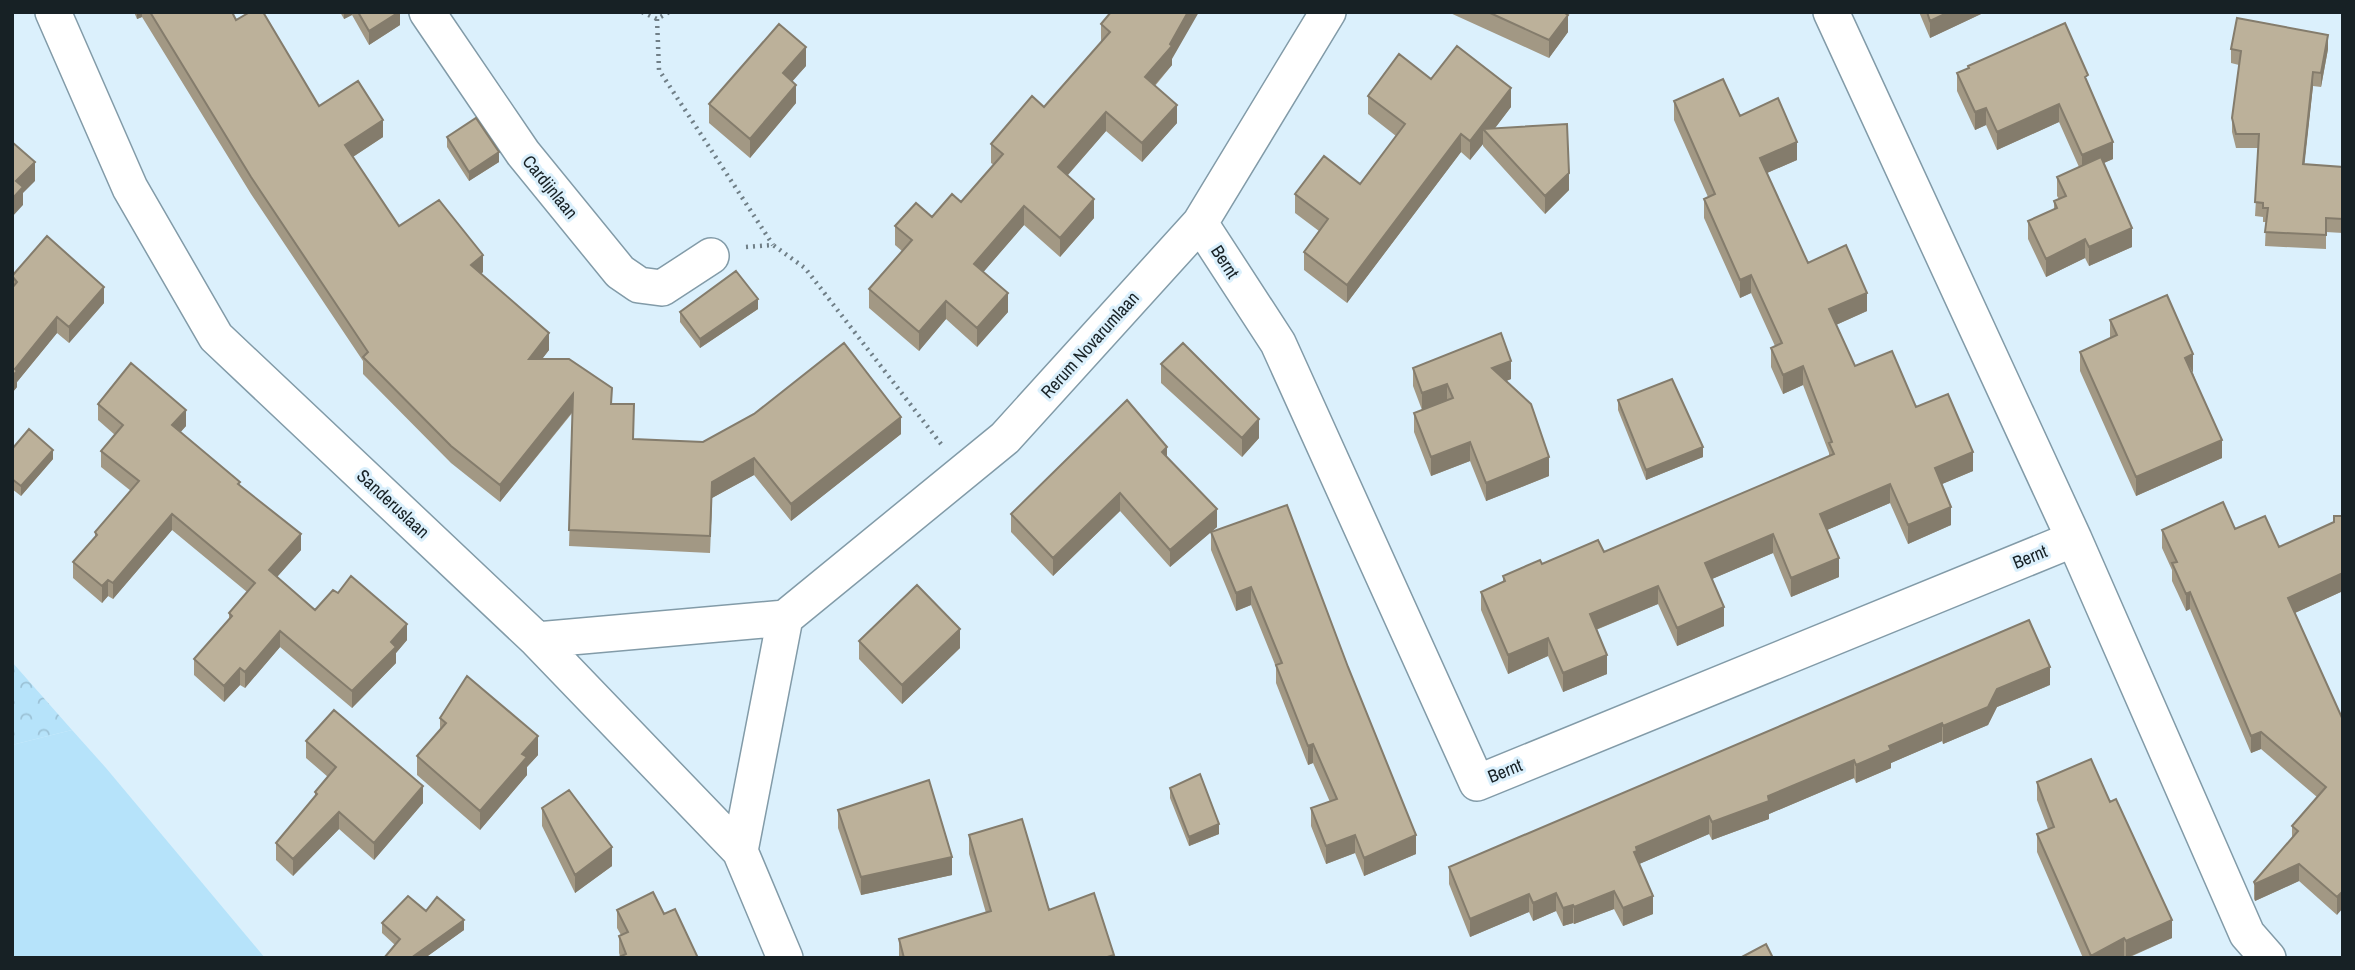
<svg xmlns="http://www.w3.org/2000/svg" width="2355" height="970" font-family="'Archivo Narrow',sans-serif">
  <defs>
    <pattern id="forest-crowns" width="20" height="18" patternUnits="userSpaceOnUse" patternTransform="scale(1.75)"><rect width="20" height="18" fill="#b6e3fa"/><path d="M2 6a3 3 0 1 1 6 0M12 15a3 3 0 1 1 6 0" fill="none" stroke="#9cc2d6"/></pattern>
  </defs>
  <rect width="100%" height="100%" fill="#dbf0fc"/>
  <path fill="#b6e3fa" d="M72 730 106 768 265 958H12V745Z"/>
  <path fill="url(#forest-crowns)" d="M12 662 72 730 12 745Z"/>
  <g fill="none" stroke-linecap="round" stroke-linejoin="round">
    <defs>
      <path id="street" d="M53 12 130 188 216 337 537 640 740 851 785 958
        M427 12 523 153 620 272 639 285 662 288 711 256
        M1831 12 2074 539
        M1200 223 1278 343 1477 783 2074 539 2247 934 2268 958
        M537 640 785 618
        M740 851 785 618 1005 438 1200 223 1328 12"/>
    </defs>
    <use href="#street" stroke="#829ba8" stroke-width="38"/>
    <path stroke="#707f87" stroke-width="4.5" stroke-dasharray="2 5" stroke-linecap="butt" d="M642 12 657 19 669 12
      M657 19 659 70 773 245
      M746 247 773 245 805 268 941 444"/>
    <use href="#street" stroke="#fff" stroke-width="35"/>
  </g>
  <path fill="#a29884" d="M134 12H232L236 20 319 106 383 137 353 157 399 226 483 272 481 274 549 350 542 359 612 404 634 439 703 442 901 434 791 521 754 475 712 498 710 553 569 546 573 412 500 502 451 463 363 374V361L251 194 142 17 137 19Z
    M340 12H400V25L369 45 352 15 344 19Z
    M1448 12H1563L1568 32 1549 58Z
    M1919 12H1981V14L1930 38Z
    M1101 24 1172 59V65L1155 86 1177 123 1142 162 1106 131 1068 175 1094 218 1060 257 1024 225 983 272 1008 312 977 347 946 319 919 351 869 308V289L902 251 895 245V226L932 217 961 202 994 165 991 163V144L1044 107 1101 42Z
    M2231 49H2328L2321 87 2313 86 2304 164 2343 167V233L2326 232V249L2265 246 2266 222H2263V217L2255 216 2259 148H2236L2232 132V118L2239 65 2231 63Z
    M806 66 792 81 796 103 750 158 709 123V104Z
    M1968 66 2088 84 2113 159 2103 163 2132 247 2089 266 2085 258 2046 277 2028 239V221L2054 209V201L2059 199 2057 196V177L2079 167 2059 122 1997 150 1986 125 1975 130 1957 91V73L1968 69Z
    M1431 79 1511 107 1495 128 1569 190 1545 214 1483 146V144L1470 160 1461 152 1347 303 1304 270V252L1319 231 1295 213V194L1360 184 1396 136 1368 114V96Z
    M1674 101 1740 116 1797 160 1767 173 1808 263 1867 311 1836 325 1855 366 1916 407 1973 471 1942 484 1951 525 1908 544 1890 503 1827 530 1839 577 1791 597 1773 553 1712 579 1724 626 1677 646 1658 604 1596 630 1607 674 1563 692 1548 656 1508 674 1481 610V592L1503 582V576L1542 564 1604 552 1829 456V453L1803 385 1783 394 1771 367V348L1775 346 1751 293 1740 298 1704 218V199L1708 197 1674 120Z
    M447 137 499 162 469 181 447 147Z
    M12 276 104 303 69 343 57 333 17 382V387L12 393Z
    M758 309 700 348 680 322V312Z
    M2110 320 2193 373 2222 458 2136 496 2080 371V352L2110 339Z
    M1161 364 1259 438 1242 457 1161 383Z
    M1413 368 1511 379 1506 381 1549 476 1486 501 1470 461 1431 476 1414 432V413L1422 410 1413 386Z
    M1618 400 1703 457 1646 480 1618 410Z
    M98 404 186 426 180 432 240 485 301 550 277 577 315 610 407 640 396 653V663L352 708 280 647 245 688 240 685 224 702 194 675V659L229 620V613L247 592 172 530 113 599 108 596 102 603 73 578V562L95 538V532L131 491 101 467V451L115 435 98 420Z
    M12 449 53 459 21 496 12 489Z
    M1167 457 1217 527 1211 532 1287 505 1416 854 1364 876 1355 853 1326 864 1311 826V808L1330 802 1313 763 1308 765 1276 683V667L1251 605 1236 611 1211 550V532L1170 567 1120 511 1053 576 1011 532V514Z
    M2235 529 2279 547 2343 591 2295 613 2343 720 2337 915 2299 881 2255 901 2254 899V882L2292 838V826L2317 797 2261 749 2251 753 2190 609 2186 611 2172 581V570L2162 548V530Z
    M859 641 960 648 902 704 859 659Z
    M2050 685 1997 707 1988 725 1943 744 1942 741 1891 763V768L1856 783 1854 778 1769 814V819L1712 840 1709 834 1639 864 1653 914 1623 926 1614 909 1574 924 1573 923 1563 926 1556 911 1533 921 1529 912 1470 937 1449 884V867Z
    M440 718 538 755 527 767V775L480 830 417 775V756L440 731Z
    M306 741 423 803 374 860 339 829 293 876 276 860V843L315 796V792L328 777 306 758Z
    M2037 782 2172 938 2128 958H2125L2124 956 2121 958H2083L2037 852V834L2048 829 2037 800Z
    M1170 788 1219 834 1189 846 1170 798Z
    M542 808 612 866 575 893 542 826Z
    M838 810 952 875 861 895 838 828Z
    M969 835 1049 910 1114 958H899V939L986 913 969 854Z
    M617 910 664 914 698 958 620 956 619 953V936L621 935 617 928Z
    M426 911 464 930 425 958H384L395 945 382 933V923Z"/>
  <path fill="#847c6c" d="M137 12H142V17L137 19Z
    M344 12H352V15L344 19Z
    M400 12V25L369 45V31Z
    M1188 12H1199L1172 59V65L1145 96V77L1170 44Z
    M1949 12H1981V14L1930 38V21Z
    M1568 15V32L1549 58V40Z
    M2328 35V49L2321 87V73Z
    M806 47V66L783 92V73Z
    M2313 72V86L2303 178V164Z
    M796 85V103L750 158V139Z
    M1511 88V107L1489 136 1483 129V144L1470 160V141Z
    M2059 104V122L1997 150V132Z
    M1177 105V123L1142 162V143Z
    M1986 108V125L1975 130V112Z
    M1106 112V131L1058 186V167Z
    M383 120V137L345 162V145Z
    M1461 134V152L1347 303V285Z
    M1797 142V160L1760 176V158Z
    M2113 142V159L2082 173V155Z
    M499 152V162L469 181V172Z
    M35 162V181L23 193V205L12 217V199L16 181Z
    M1569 173V190L1545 214V196Z
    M1094 199V218L1060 257V238Z
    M1024 206V225L974 283V264Z
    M2132 228V247L2089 266V247Z
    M2085 239V258L2046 277V259Z
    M483 255V272L471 282V265Z
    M1751 275V293L1740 298V280Z
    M104 287V303L69 343V327Z
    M1008 293V312L977 347V328Z
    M1867 293V311L1829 328V309Z
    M758 299V309L700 348V339Z
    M946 301V319L919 351V332Z
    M57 317V333L17 382V387L12 393V377L15 369Z
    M549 333V350L529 376V359Z
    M2193 354V373L2185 358Z
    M1511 361V379L1492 387V368Z
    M1803 366V385L1783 394V375Z
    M1447 384V403L1422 412V393Z
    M573 394V411L500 502V485Z
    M186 410V426L172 442V425Z
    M901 417V434L791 521V504Z
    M1259 419V438L1242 457V438Z
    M2222 440V458L2136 496V477Z
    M1470 442V461L1431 476V457Z
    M1167 447V465L1162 452Z
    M1703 447V457L1646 480V470Z
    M53 450V459L21 496V486Z
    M1973 452V471L1935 487V468Z
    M1549 457V476L1486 501V483Z
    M754 458V475L712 498 710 553 712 482Z
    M1890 484V503L1820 533V514Z
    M1120 493V511L1053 576V558Z
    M1951 507V525L1908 544V525Z
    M1217 509V527L1170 567V550Z
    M172 514V530L113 599V583Z
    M301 534V550L269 586V570Z
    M1773 534V553L1705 582V563Z
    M1839 558V577L1791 597V578Z
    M2343 573V591L2288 616V598Z
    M108 580V596L102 603V586Z
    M1658 586V604L1590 632V614Z
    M1251 587V605L1236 611V593Z
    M2190 592V609L2186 611V594Z
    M1724 607V626L1677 646V628Z
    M407 624V640L396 653V663L352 708V691L391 642Z
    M960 629V648L902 704V685Z
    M280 631V647L245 688V672Z
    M1548 638V656L1508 674V655Z
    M1607 655V674L1563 692V673Z
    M2050 667V685L1997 707 1988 725 1943 744V726L1997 689Z
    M240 668V685L224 702V686Z
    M1942 723V741L1891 763V768L1856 783V765L1889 746Z
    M2261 732V749L2251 753V736Z
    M538 736V755L527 767V775L480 830V811L522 754Z
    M1313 744V763L1308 765V746Z
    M1854 760V778L1769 814V819L1712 840V822L1768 796Z
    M423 786V803L374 860V843Z
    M339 812V829L293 876V859Z
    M1709 816V834L1637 865 1634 852 1636 847Z
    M1219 824V834L1189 846V837Z
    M1355 835V853L1326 864V846Z
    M1416 835V854L1364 876V858Z
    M612 847V866L575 893V875Z
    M952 857V875L861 895V877Z
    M2299 864V881L2255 901V884Z
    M1614 891V909L1574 924V907Z
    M2343 891V908L2337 915V897Z
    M1556 893V911L1533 921V903Z
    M1529 894V912L1470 937V919Z
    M1653 896V914L1623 926V908Z
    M1573 905V923L1563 926V908Z
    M464 920V930L425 958H411Z
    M2172 920V938L2126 958V941Z
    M2124 938V956L2121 958H2091V956Z"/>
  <path fill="#bcb19a" stroke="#847c6c" stroke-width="2" d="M150 12H232L236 20 250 12H263L319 106 358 81 383 120 345 145 399 226 439 200 483 255 471 265 549 333 529 359H569L612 388 611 404H634L633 439 703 442 754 414 844 343 901 417 791 504 754 458 712 482 710 536 569 530 573 394 500 485 451 446 363 357 368 352 251 177Z
    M358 12H399L369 31Z
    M1111 12H1188L1170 44 1172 46 1145 77 1177 105 1142 143 1106 112 1058 167 1094 199 1060 238 1024 206 974 264 1008 293 977 328 946 301 919 332 869 289 912 240 895 226 916 203 932 217 952 194 961 202 1003 154 991 144 1032 96 1044 107 1110 32 1101 24Z
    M1488 12H1563L1568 15 1549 40Z
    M1927 12H1949L1930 21Z
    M2237 18 2328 35 2321 73 2313 72 2303 164 2343 167V219L2326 218V235L2265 232 2268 208H2263V203L2255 202 2259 134H2236L2232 118 2241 51 2231 49Z
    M2065 23 2088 75 2085 77 2113 142 2082 155 2059 104 1997 132 1986 108 1975 112 1957 73 1969 68 1968 66Z
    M779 24 806 47 783 73 796 85 750 139 709 104Z
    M1457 46 1511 88 1470 141 1461 134 1347 285 1304 252 1328 219 1295 194 1324 156 1360 184 1405 124 1368 96 1399 54 1431 79Z
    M1723 79 1740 116 1778 98 1797 142 1760 158 1808 263 1846 245 1867 293 1829 309 1855 366 1892 351 1916 407 1948 394 1973 452 1935 468 1951 507 1908 525 1890 484 1820 514 1839 558 1791 578 1773 534 1705 563 1724 607 1677 628 1658 586 1590 614 1607 655 1563 673 1548 638 1508 655 1481 592 1505 581 1503 576 1540 560 1542 564 1598 540 1604 552 1834 454 1829 443 1832 442 1803 366 1783 375 1771 348 1782 343 1751 275 1740 280 1704 199 1715 194 1674 101Z
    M476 118 499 152 469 172 447 137Z
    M1567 124 1569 173 1545 196 1483 129Z
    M12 142 35 162 16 181 23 187 12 199Z
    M2101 157 2132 228 2089 247 2085 239 2046 259 2028 221 2057 208 2054 201 2066 196 2057 177Z
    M47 236 104 287 69 327 57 317 15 369 17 371 12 377V288L17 282 12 276Z
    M736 271 758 299 700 339 680 312Z
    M2167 295 2193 354 2185 358 2222 440 2136 477 2080 352 2117 335 2110 320Z
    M1501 333 1511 361 1492 368 1531 404 1549 457 1486 483 1470 442 1431 457 1414 413 1453 398 1447 384 1422 393 1413 368Z
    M1183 343 1259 419 1242 438 1161 364Z
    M131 363 186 410 172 425 240 482 238 484 301 534 269 570 315 610 333 590 338 593 351 576 407 624 391 642 396 647 352 691 280 631 245 672 240 668 224 686 194 659 232 616 229 613 255 583 172 514 113 583 108 580 102 586 73 562 97 535 95 532 139 481 101 451 123 425 98 404Z
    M1672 379 1703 447 1646 470 1618 400Z
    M1127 400 1167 447 1162 452 1217 509 1170 550 1120 493 1053 558 1011 514Z
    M29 429 53 450 21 486 12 479V449Z
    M2223 502 2235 529 2265 516 2279 547 2334 522V516H2343V573L2288 598 2343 720V891L2337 897 2299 864 2255 884 2254 882 2298 831 2292 826 2326 787 2261 732 2251 736 2190 592 2186 594 2172 563 2177 562 2162 530Z
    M1287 505 1348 667 1416 835 1364 858 1355 835 1326 846 1311 808 1337 799 1313 744 1308 746 1276 665 1282 663 1251 587 1236 593 1211 532Z
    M917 585 960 629 902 685 859 641Z
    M2029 620 2050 667 1997 689 1988 707 1943 726 1942 723 1889 746 1891 750 1856 765 1854 760 1768 796 1769 801 1712 822 1709 816 1636 847 1637 851 1634 852 1653 896 1623 908 1614 891 1574 907 1573 905 1563 908 1556 893 1533 903 1529 894 1470 919 1449 867Z
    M467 676 538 736 522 754 527 757 480 811 417 756 446 723 440 718Z
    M334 710 423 786 374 843 339 812 293 859 276 843 317 794 315 792 336 767 306 741Z
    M2091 759 2110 802 2116 799 2172 920 2126 941 2124 938 2091 956 2037 834 2054 827 2037 782Z
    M1200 774 1219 824 1189 837 1170 788Z
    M929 780 952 857 861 877 838 810Z
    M569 790 612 847 575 875 542 808Z
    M1022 819 1049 910 1094 893 1114 955 1104 958H904L899 939 991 911 969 835Z
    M653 892 664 914 675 909 698 958H617L626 954 619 936 628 932 617 910Z
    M408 896 426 911 437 897 464 920 411 958H384L400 939 382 923Z
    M1766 944 1773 958H1740Z"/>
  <g text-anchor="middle" stroke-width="6" stroke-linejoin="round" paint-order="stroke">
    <g font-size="18" fill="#172125" stroke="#dbf0fc">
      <text transform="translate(550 187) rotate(51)" y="6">Cardijnlaan</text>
      <text transform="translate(1225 262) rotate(57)" y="6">Bernt</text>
      <text transform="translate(1090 345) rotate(-48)" y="6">Rerum Novarumlaan</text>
      <text transform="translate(393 504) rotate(43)" y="6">Sanderuslaan</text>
      <text transform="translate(2030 557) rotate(-22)" y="6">Bernt</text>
      <text transform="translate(1505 771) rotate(-22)" y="6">Bernt</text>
    </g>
  </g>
  <rect width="2355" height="970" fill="none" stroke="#172125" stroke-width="28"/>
</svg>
